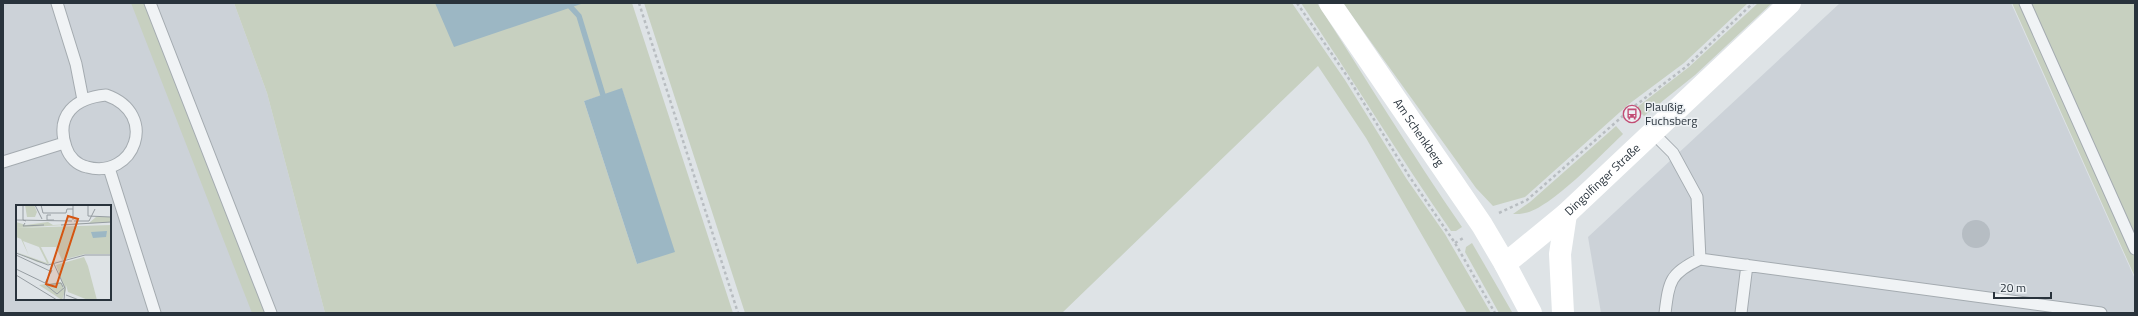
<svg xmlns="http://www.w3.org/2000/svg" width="2138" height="316" font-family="'Titillium Web',sans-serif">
  <rect width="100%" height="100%" fill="#dee3e6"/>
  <path fill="#ccd2d8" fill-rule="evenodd" d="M3 3H234L267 93 325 313H3ZM17 206H110V299H17Z
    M1840 3H2011L2135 279V313H1601L1588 237Z"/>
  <path fill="#c7d0c0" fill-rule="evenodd" d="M131 3H146L267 313H252Z
    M234 3H632L733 313H325L267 93ZM622 89 674 251 637 264 584 101Z
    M644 3H1292L1345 80 1406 178 1445 234 1491 313H1467L1366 138 1318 66 1062 313H745Z
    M1301 3H1317C1365 77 1411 153 1462 227L1456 231H1451C1399 156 1352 78 1301 3Z
    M1343 3H1748L1684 63 1629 104 1525 197 1493 206 1476 188Z
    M1758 3H1772L1695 75 1644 116 1636 108 1689 67Z
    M2012 3H2135V277Z
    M1616 126 1623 134C1603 153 1550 209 1525 213 1522 214 1517 214 1513 214L1530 202Z
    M1472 243 1512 312V313H1499L1465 252 1466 247Z"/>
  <path fill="#9cb7c4" d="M435 3H581V4L454 47Z
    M622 88 675 252 637 264 584 101Z"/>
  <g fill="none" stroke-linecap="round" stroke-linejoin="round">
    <path stroke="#9cb7c4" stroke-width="5.5" d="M567 3 579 16 603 95"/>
  </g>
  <path fill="#b6bdc3" d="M1962 234a14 14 0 1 1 28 0a14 14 0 1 1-28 0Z"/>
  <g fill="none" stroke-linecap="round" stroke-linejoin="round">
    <defs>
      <path id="lane" d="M57 3 76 64 83 100
        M150 3 271 313
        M2025 3 2135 249
        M106 95C160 114 134 180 87 167 77 165 69 157 66 147 55 115 75 98 106 95Z
        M1652 132 1673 153 1697 197 1700 259
        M3 162 64 143
        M109 168 155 313
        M1665 313C1669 281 1670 273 1700 259L2101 313
        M1741 313 1747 265"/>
    </defs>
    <use href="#lane" stroke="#a4abb0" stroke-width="13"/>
    <path stroke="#b8bdc1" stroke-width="2.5" stroke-dasharray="3 3" stroke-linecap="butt" d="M639 3 738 313
      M1297 3 1349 79 1409 176 1455 243 1495 313
      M1632 108 1640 117
      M1499 213 1527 200 1632 108 1687 66 1753 3
      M1455 243 1465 237"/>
    <use href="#lane" stroke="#f0f3f5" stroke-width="11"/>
    <g stroke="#fff" stroke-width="22">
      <path id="s1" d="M1330 3 1482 225 1505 264 1531 313"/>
      <path id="s2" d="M1505 264 1566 214 1790 3"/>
      <path d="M1563 313 1560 254 1566 214"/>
    </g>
  </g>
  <defs>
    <symbol id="bus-ring" viewBox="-11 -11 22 22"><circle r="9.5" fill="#edf1f4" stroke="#c24d74" stroke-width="1.5"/><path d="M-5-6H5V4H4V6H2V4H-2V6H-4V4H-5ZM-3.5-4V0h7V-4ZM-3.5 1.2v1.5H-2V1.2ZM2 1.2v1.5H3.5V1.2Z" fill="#c24d74"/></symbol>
  </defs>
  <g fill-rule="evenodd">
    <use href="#bus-ring" x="1622" y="104" width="20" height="20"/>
  </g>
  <g text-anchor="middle" stroke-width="3" stroke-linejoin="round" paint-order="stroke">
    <g font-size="12" fill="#29333c" stroke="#edf1f4" text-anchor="start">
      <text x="1645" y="111">Plaußig,<tspan x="1645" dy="14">Fuchsberg</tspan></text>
    </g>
    <g font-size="12" fill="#29333c" stroke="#edf1f4">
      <text dy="4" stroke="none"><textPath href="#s1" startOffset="157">Am Schenkberg</textPath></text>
      <text dy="4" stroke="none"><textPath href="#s2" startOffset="129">Dingolfinger Straße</textPath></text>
    </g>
  </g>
  <g transform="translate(16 205)">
    <rect width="95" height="95" fill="#dee3e6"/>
    <path d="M9 0H18L21 7 19 12H11ZM80 12H95V17L0 23V17L10 20 32 17 37 20 73 18ZM95 20V49H69L31 59 21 57 0 47 31 58 23 42 7 36 13 51 5 34 0 32V23ZM25 42H40L46 55 33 58ZM68 52 72 61 81 95H72L52 87 50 80V88L40 60ZM45 77 49 86 46 95 23 80Z" fill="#c7d0c0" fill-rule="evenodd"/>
    <path d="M91 26 90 32 77 33 75 27Z" fill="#9cb7c4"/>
    <path fill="none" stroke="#969da2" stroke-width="1" d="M7 0V15L10 16M19 0 26 14M25 0 27 8H50L51 4H57M72 0V11L95 12M35 10H31V15H38M0 15 56 16M57 15V0M58 16H73L79 4M9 18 7 21 28 20M45 20 95 17M0 48 32 60 69 50H95M0 50 36 67M38 59 49 83 48 95M0 64 29 78 36 65M0 70 41 95M47 82 45 78 30 80 41 89 49 82M50 90 63 95"/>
    <path fill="#d55511" fill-opacity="0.15" stroke="#d55511" stroke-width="2" d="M52 11 62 14 40 82 30 79Z"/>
    <rect width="95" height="95" fill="none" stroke="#29333c" stroke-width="2"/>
  </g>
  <rect width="2138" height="316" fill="none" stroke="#29333c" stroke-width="8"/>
  <path d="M1994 292v6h57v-6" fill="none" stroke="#29333c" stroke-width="2"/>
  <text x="2000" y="292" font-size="12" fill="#29333c" stroke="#edf1f4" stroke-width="3" paint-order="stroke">20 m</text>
</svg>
